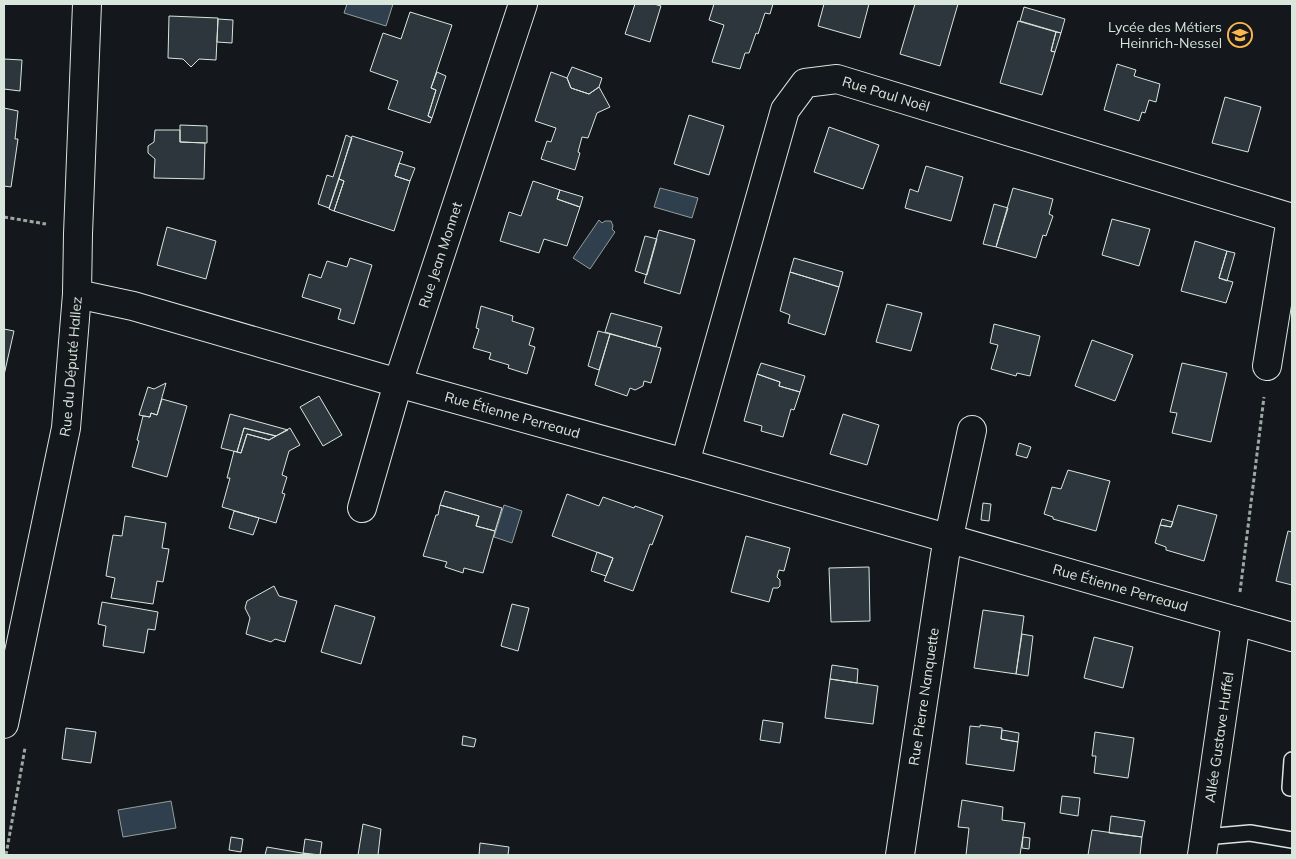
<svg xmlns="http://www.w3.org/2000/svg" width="1296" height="859" font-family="Mulish,sans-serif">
  <rect width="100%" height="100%" fill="#14181c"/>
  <path fill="#2f3f4d" stroke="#939e99" d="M347 4H393L386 26 344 13Z
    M660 188 698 198 692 218 654 207Z
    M599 220 602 223 605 221H611L613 226 612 229 615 232 590 269 573 258Z
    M504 505 522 511 512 543 494 537Z
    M171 801 176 828 123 837 118 810Z"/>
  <path fill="#2c363c" stroke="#d8e6dc" d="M635 4H654L661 6 650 42 625 34Z
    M714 4H773L770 14 765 13 758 34 756 33 749 53H745L740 69 712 62 724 25 709 20Z
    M824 4H869L860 38 818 26Z
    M915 4H958L940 66 900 54Z
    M1024 7 1065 19 1061 33 1020 21Z
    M410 12 452 25 431 88 436 90 428 116 432 118 430 123 388 109 398 81 370 71 383 33 401 39Z
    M169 16 218 18 216 60 199 59 191 67 183 59 168 58Z
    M218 19 233 20 232 43 217 42Z
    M1018 21 1056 32 1051 51 1055 52 1042 95 1000 83Z
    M1056 32 1061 33 1055 52 1051 51Z
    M4 59 22 60 20 91 4 89Z
    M1117 64 1136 70 1134 76 1160 84 1156 102 1149 100 1145 113 1142 112 1139 121 1104 110Z
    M572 67 602 78 599 87 589 94 571 88 567 78Z
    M437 72 446 76 432 118 428 116 436 90 431 88Z
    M551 72 567 78 571 88 589 94 599 87 610 107 597 113 588 138 582 137 578 152 580 153 575 170 541 159 547 141 551 142 556 128 535 121Z
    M1225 97 1261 107 1248 152 1212 143Z
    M4 108 18 111 15 139H18L11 187 4 186Z
    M689 115 724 126 709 175 674 164Z
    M180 125 207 126V143L180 142Z
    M829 127 879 145 863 189 814 172Z
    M155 130H180V142L205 143 204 179 154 178 155 159 148 153V146L154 142Z
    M346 135 352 138 329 208 318 204 327 175 333 177Z
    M352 136 403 152 395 176 410 181 394 231 334 211 344 181 339 179Z
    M399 163 415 168 410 181 395 176Z
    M926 166 963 177 951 221 905 208 910 189 918 192Z
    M339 179 344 181 334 211 329 209Z
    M533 181 560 190 557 199 580 207 567 246 544 239 539 253 500 241 509 212 521 216Z
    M1013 188 1053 199 1049 214 1053 216 1046 236 1043 235 1036 258 996 247Z
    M560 190 583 197 580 207 557 199Z
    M994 204 1008 208 996 247 983 244Z
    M1112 219 1150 229 1139 266 1102 255Z
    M167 227 216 241 206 279 157 265Z
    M659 230 695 240 680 294 644 283Z
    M645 236 657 239 647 275 635 271Z
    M1195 241 1227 251 1219 278 1233 282 1226 303 1181 291Z
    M1227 251 1235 253 1227 281 1219 278Z
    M350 258 372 265 354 324 338 319 341 309 302 297 309 274 321 278 327 261 347 267Z
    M794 258 843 272 839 287 790 272Z
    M790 272 839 287 825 335 788 323 790 315 780 311Z
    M887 304 922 313 911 351 876 342Z
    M481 306 513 316 512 321 534 328 529 345 535 347 527 374 508 368 509 365 489 359 491 353 473 348 479 329 476 328Z
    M611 313 662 327 656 347 605 332Z
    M994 324 1040 336 1030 376 1017 373 1016 376 991 369 998 345 990 343Z
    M4 329 14 331 4 375Z
    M598 331 610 334 599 370 588 366Z
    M610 334 661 348 651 383 644 381 643 386 635 390 630 388 627 396 595 385Z
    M1092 340 1133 355 1115 401 1075 386Z
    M761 363 805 376 800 392 779 386 780 382 757 374Z
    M1182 363 1227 373 1211 442 1172 433 1177 413 1170 412Z
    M757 374 780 382 779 386 800 392 794 410 791 409 783 437 761 431 762 426 744 421Z
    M166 383 157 415 151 413 150 417 139 415 148 387 154 389Z
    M319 396 342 435 323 446 300 407Z
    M162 399 187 406 167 477 132 467 139 441 137 440 143 416 150 417 151 413 157 415Z
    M230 414 288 430 276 436 244 428 237 452 221 448Z
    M843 414 879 425 867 465 830 454Z
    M244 428 276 436 269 440 247 434 241 453 237 452Z
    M290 428 300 445 289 451 282 475 287 477 282 493 285 494 276 523 222 507 230 478H227L234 451 241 453 247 434 269 440Z
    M1019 443 1031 447 1027 458 1016 455Z
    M1068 470 1110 481 1096 531 1053 519V517L1044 514 1052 487 1061 489Z
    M445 491 502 508 495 531 476 526 479 516 440 505Z
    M567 494 599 506 603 497 634 508 635 506 663 516 652 545 650 544 633 591 604 581 613 558 552 536Z
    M983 503 991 504 989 521 981 520Z
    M440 505 479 516 476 526 495 531 483 573 464 568 463 573 445 567 447 562 423 556 436 515H438Z
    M1178 505 1217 515 1204 561 1166 550V547L1155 543 1160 525 1171 527Z
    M234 511 259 518 253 535 229 528Z
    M125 516 166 523 162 548 169 549 163 582 157 581 153 604 111 598 115 578 106 576 109 557 113 535 122 536Z
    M1162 519 1173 522 1171 527 1160 525Z
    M1288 531 1292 532V585L1276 581Z
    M746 536 790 548 784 571 779 570 777 577 780 580V586L778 588H773L769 602 731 592Z
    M597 552 613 558 606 576 591 571Z
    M869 567 870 621 831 622 829 568Z
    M274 586 279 596 297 601 285 642 275 639 271 642 246 634 250 618 245 608 247 601Z
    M102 602 158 612 155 630 148 629 144 653 103 646 106 626 98 624Z
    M512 604 529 608 518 651 501 646Z
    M335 605 375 617 361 664 321 652Z
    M983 610 1024 616 1016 674 974 668Z
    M1022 634 1033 636 1028 676 1016 674Z
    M1094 637 1133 647 1123 688 1084 678Z
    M832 665 858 669 857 683 830 679Z
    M830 679 878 686 873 724 825 718Z
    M763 720 783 723 780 743 760 740Z
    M980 725 1002 728 1001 739 1018 742 1014 771 966 764 970 726 980 727Z
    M66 728 96 732 91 763 62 759Z
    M1002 730 1019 733 1018 742 1001 739Z
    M1095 732 1134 738 1128 778 1094 773 1096 756H1092Z
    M463 736 476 739 474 747 462 745Z
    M1062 796 1080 798 1078 816 1060 813Z
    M962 800 1003 807 1002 820 1025 823 1020 855H966L969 828 958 827Z
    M1111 816 1145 821 1142 837 1109 833Z
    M363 824 381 829 378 855H358Z
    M1092 830 1142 837 1140 855H1088Z
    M231 837 243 839 241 852 229 850Z
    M1023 837 1030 838 1029 849 1022 848Z
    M305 839 322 842 320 855 303 853Z
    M480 843 509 847 508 855H479Z
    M267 847 313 855H265Z"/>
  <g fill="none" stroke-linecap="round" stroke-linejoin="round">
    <defs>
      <path id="lane" d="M1292 760 1290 788H1292
        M1205 837 1250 833 1292 840"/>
      <g id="street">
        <path id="s1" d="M77 294 133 306 398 383 685 463 1292 637"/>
        <path d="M1267 366 1291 218"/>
        <path id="s2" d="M685 463 785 110 805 83 837 79 1292 218"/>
        <path id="s3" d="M362 508 398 383 523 4"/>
        <path id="s4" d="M4 724 66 428 77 294 78 234 87 4"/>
        <path id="s5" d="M900 855 945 555 972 430"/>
        <path id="s6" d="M1202 855 1236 621"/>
      </g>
    </defs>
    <use href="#lane" stroke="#d8e6dc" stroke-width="18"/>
    <use href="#street" stroke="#d8e6dc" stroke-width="30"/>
    <path stroke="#9da8a2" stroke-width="3" stroke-dasharray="4 2.5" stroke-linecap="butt" d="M4 217 46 224
      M1240 592 1264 397
      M6 855 25 748"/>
    <use href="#lane" stroke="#14181c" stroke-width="15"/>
    <use href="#street" stroke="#14181c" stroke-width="28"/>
  </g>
  <defs>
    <symbol id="school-ring" viewBox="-11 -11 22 22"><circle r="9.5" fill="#14181c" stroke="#ffb74d" stroke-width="1.5"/><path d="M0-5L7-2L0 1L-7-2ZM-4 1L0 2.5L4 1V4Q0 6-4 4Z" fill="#ffb74d"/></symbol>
  </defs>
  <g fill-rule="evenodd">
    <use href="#school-ring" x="1226" y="21" width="28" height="28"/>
  </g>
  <g text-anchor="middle" stroke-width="4" stroke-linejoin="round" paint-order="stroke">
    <g font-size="14" fill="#d8e6dc" stroke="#14181c" text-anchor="end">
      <text x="1222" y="32">Lycée des Métiers<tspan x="1222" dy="16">Heinrich-Nessel</tspan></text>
    </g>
    <g font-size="14" fill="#d8e6dc" stroke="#14181c">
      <text dy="5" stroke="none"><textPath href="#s2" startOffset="484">Rue Paul Noël</textPath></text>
      <text dy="5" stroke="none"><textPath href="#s3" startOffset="265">Rue Jean Monnet</textPath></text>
      <text dy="5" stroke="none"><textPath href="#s4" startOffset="364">Rue du Député Hallez</textPath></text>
      <text dy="5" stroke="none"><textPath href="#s1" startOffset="452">Rue Étienne Perreaud</textPath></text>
      <text dy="5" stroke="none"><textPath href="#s1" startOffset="1084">Rue Étienne Perreaud</textPath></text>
      <text dy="5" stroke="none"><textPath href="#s5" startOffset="160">Rue Pierre Nanquette</textPath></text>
      <text dy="5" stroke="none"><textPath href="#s6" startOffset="119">Allée Gustave Huffel</textPath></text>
    </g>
  </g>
  <rect width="1296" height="859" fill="none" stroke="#d8e6dc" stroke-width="10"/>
</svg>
